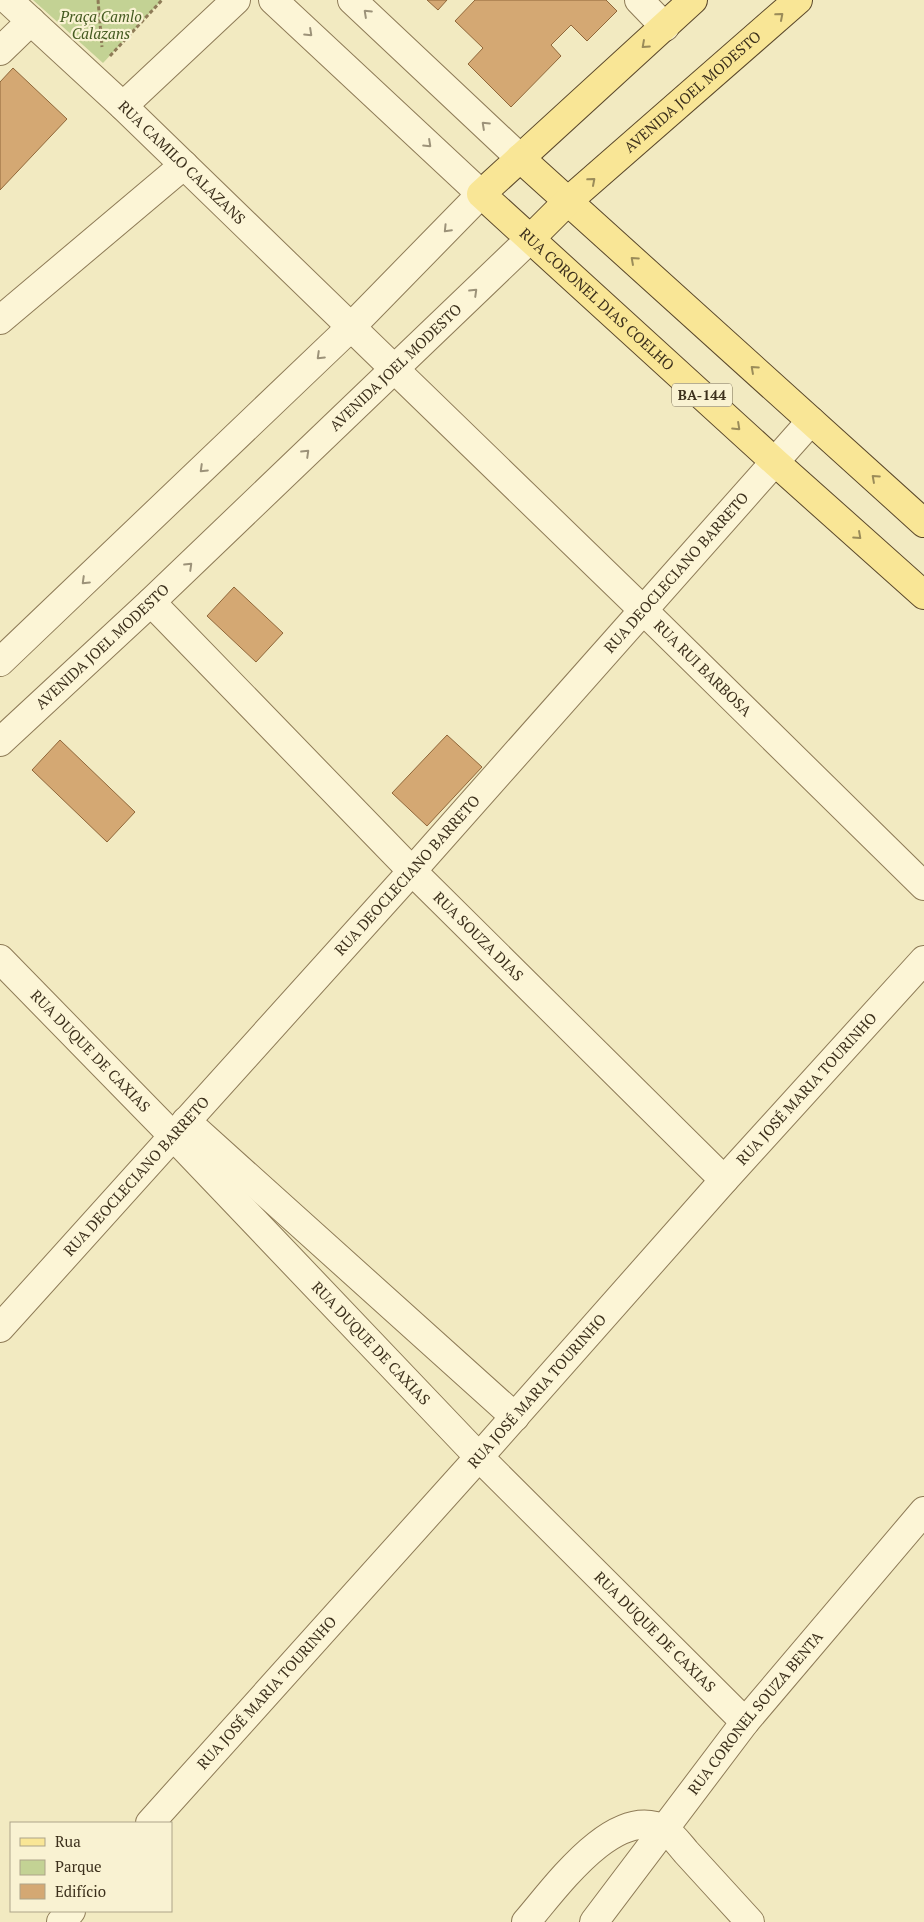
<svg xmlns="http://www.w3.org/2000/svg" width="924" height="1922" font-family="'PT Serif',serif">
  <rect width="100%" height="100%" fill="#f2eac1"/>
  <path fill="#c3d294" d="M33 0H162L103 63Z"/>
  <path fill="#d4a873" stroke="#90673a" d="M427 0H447L438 10Z
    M475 0H606L617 11 587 41 571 25 551 45 561 56 511 107 468 64 483 48 455 21Z
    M13 68 67 119 0 190V82Z
    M234 587 283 633 256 662 207 616Z
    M447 735 482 767 427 826 392 793Z
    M60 740 135 812 107 842 32 770Z"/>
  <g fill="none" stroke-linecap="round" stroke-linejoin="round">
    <defs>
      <g id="minor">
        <path id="s1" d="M8 0 123 106 643 610 924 886"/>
        <path d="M352 0 520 158"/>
        <path d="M639 0 665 27"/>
        <path d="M0 51 31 21"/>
        <path d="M123 106 236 0"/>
        <path d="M0 320 184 165"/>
        <path id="s2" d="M151 602 412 871 724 1180"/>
        <path d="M0 662 351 327 481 194 273 0"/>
        <path id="s3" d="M0 742 151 602 531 238"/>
        <path id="s4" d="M0 959 173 1136 479 1457 745 1722"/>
        <path d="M186 1121 515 1417"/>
        <path id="s5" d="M0 1328 412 871 811 421"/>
        <path id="s6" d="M150 1823 479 1457 724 1180 924 960"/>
        <path d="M61 1922 71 1911"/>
        <path d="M526 1922C554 1890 615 1802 665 1830 672 1834 680 1845 686 1852 707 1875 729 1899 750 1922"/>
        <path id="s7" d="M594 1922 745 1722 924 1511"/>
      </g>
      <g id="major">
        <path id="s8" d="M693 0 481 194 775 462 924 595"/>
        <path d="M520 158 924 523"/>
        <path id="s9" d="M531 238 568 201 798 0"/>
      </g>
    </defs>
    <use href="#minor" stroke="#8e7b57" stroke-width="30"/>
    <use href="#major" stroke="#5b482b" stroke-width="30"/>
    <path stroke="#8e7b57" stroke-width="3" stroke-dasharray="4 2.5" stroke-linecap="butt" d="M98 0 102 47
      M110 56 162 0"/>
    <use href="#minor" stroke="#fcf5d6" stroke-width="28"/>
    <use href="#major" stroke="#f9e696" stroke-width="28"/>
  </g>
  <defs><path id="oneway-chevron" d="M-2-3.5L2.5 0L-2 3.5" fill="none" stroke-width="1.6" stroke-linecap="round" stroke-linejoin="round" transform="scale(1.25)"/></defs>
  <g stroke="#9c9279">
    <use href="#oneway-chevron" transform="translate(367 13) rotate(-137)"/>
    <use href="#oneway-chevron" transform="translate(309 33) rotate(43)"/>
    <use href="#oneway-chevron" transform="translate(485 125) rotate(-137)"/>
    <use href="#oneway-chevron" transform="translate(428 144) rotate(43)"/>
    <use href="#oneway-chevron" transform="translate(447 229) rotate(134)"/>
    <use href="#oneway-chevron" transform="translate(474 292) rotate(-44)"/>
    <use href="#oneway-chevron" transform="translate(320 356) rotate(136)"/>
    <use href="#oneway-chevron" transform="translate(306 453) rotate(-44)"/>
    <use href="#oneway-chevron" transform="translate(203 469) rotate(136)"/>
    <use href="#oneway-chevron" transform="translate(189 566) rotate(-44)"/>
    <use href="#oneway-chevron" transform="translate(85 581) rotate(136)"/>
  </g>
  <g stroke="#9a8b59">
    <use href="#oneway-chevron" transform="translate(780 16) rotate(-41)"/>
    <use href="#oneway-chevron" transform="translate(645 45) rotate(138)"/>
    <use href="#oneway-chevron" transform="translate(592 181) rotate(-41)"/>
    <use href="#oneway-chevron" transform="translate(634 260) rotate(-138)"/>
    <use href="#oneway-chevron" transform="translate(754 369) rotate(-138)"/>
    <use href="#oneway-chevron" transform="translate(737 427) rotate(43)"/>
    <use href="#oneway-chevron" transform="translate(875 478) rotate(-138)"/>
    <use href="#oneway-chevron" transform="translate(858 536) rotate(42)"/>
  </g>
  <g text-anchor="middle" stroke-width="4.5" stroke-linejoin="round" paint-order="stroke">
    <rect fill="#f9f2d2" stroke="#756a53" stroke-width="1" x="672" y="383.5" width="60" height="23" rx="4"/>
    <g font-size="14" font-weight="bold" fill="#3c301c">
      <text x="702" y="400">BA-144</text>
    </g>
    <g font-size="15" font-style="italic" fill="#455b21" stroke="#f9f2d2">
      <text x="101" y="22">Praça Camlo<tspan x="101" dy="17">Calazans</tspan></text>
    </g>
    <g font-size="15" fill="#3c301c" stroke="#f9f2d2">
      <text dy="5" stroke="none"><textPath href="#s9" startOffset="218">AVENIDA JOEL MODESTO</textPath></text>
      <text dy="5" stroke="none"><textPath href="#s1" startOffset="238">RUA CAMILO CALAZANS</textPath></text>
      <text dy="5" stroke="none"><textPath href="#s8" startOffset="444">RUA CORONEL DIAS COELHO</textPath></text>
      <text dy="5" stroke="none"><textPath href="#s3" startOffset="545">AVENIDA JOEL MODESTO</textPath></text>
      <text dy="5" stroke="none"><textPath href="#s5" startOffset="1014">RUA DEOCLECIANO BARRETO</textPath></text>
      <text dy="5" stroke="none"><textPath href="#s3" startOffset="140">AVENIDA JOEL MODESTO</textPath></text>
      <text dy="5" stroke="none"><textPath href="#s1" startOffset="964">RUA RUI BARBOSA</textPath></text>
      <text dy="5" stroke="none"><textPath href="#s5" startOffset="609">RUA DEOCLECIANO BARRETO</textPath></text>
      <text dy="5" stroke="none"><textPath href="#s2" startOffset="468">RUA SOUZA DIAS</textPath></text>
      <text dy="5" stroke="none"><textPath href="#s4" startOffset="129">RUA DUQUE DE CAXIAS</textPath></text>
      <text dy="5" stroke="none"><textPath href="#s6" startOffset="985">RUA JOSÉ MARIA TOURINHO</textPath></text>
      <text dy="5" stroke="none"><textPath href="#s5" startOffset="204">RUA DEOCLECIANO BARRETO</textPath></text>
      <text dy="5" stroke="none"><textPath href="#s4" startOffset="534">RUA DUQUE DE CAXIAS</textPath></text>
      <text dy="5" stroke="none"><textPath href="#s6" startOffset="580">RUA JOSÉ MARIA TOURINHO</textPath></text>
      <text dy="5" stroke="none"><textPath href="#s4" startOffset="939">RUA DUQUE DE CAXIAS</textPath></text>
      <text dy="5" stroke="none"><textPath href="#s6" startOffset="175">RUA JOSÉ MARIA TOURINHO</textPath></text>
      <text dy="5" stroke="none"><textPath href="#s7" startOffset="264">RUA CORONEL SOUZA BENTA</textPath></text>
    </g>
  </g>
  <rect x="10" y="1822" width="162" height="90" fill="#f9f2d2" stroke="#ada489"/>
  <rect x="20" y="1838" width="25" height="8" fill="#f9e696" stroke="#ada489"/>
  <text x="55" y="1847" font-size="15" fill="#3c301c">Rua</text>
  <rect x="20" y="1860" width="25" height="15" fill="#c3d294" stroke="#ada489"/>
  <text x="55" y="1872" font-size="15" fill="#3c301c">Parque</text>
  <rect x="20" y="1884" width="25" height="15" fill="#d4a873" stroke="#ada489"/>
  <text x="55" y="1897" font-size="15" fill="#3c301c">Edifício</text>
</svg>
